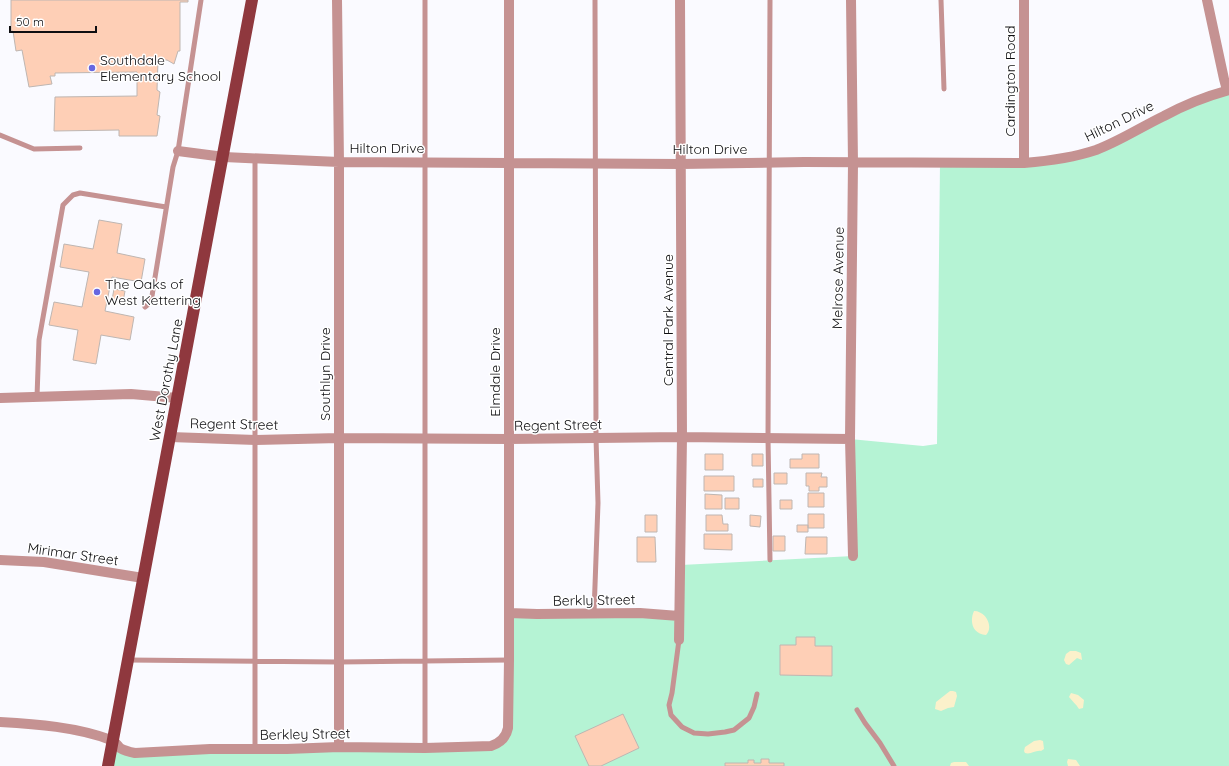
<svg xmlns="http://www.w3.org/2000/svg" width="1229" height="766" font-family="Quicksand,sans-serif">
  <rect width="100%" height="100%" fill="#fafaff"/>
  <path fill="#b5f3d4" d="M1229 90V766H108L113 740 127 751 491 746 504 738 509 613 679 616 681 565 853 556 850 439 923 446 937 444 940 163 1075 156Z"/>
  <path fill="#fbf1cb" d="M974 611C986 611 994 627 986 635 973 634 969 622 974 611Z
    M1070 651H1076L1081 653 1082 660 1077 658 1069 665 1066 664 1064 660 1066 654Z
    M950 691H953L956 692 957 696 954 707 948 708 941 711 935 709 936 702Z
    M1071 693 1078 695 1084 700 1083 708 1079 709C1076 704 1072 701 1069 697Z
    M1040 740 1043 741 1044 749 1041 751C1035 750 1031 755 1025 753L1024 751 1025 747 1034 741Z
    M1068 759 1076 760 1080 766H1068L1067 762Z
    M954 762H966L969 766H950L951 763Z"/>
  <path fill="#fecfb6" stroke="#beb6b2" d="M11 0H188V2H180V51H178L174 64 167 60 158 61 157 90 160 92 157 115 160 116 157 136H119V130L54 131 55 97 137 96V72L55 73V76H50L52 84 29 87 22 50 16 51 13 31H11Z
    M99 220 122 224 117 253 145 259 141 282 112 277 105 311 134 317 130 340 101 335 96 364 73 360 78 330 49 325 54 302 82 307 89 272 60 267 64 244 93 249Z
    M114 289 125 291 123 302 112 300Z
    M705 454H723V470H705Z
    M752 454H763V466H752Z
    M802 454H819V468H790V459H802Z
    M774 473H787V484H774Z
    M806 473H822L821 477H827V487H819V491H809V486H806Z
    M704 476H734V491H704Z
    M753 479H763V487H753Z
    M808 493H824V507H808Z
    M705 494 722 495V509H705Z
    M725 498H739V509H725Z
    M780 500H792V509H780Z
    M808 514H824V528H808Z
    M645 515H657V532H645Z
    M706 515H722L723 524H728V531H706Z
    M750 515 761 516 760 527 750 526Z
    M797 525H808V532H797Z
    M704 534H732V550L704 549Z
    M773 536H785V551H773Z
    M637 537H655L656 562H637Z
    M806 537H827V554H805Z
    M796 637H815V646H832V676L780 675V645H796Z
    M623 714 639 748 601 766H589L575 736Z
    M761 759H769V763H784V766H725V763H748V760H754V763H761Z"/>
  <g fill="none" stroke-linecap="round" stroke-linejoin="round">
    <path stroke="#c59292" stroke-width="5" d="M425 0V748
      M770 0 768 438 770 560
      M941 0 944 89
      M0 135 34 149 80 148
      M145 307 151 302 173 167 178 151 201 0
      M37 397 39 340 63 205 73 195 80 193 166 207
      M594 613 598 503 596 438 595 0
      M679 640 672 693 669 705 671 715 682 727 694 733 708 734 725 732 734 730 749 718 754 707 757 694
      M128 660 339 662 509 660
      M857 710 865 723 880 743 894 766
      M255 749V159"/>
    <path stroke="#c59292" stroke-width="10" d="M337 0 339 162V747
      M851 0 853 163 850 439 853 556
      M1024 0V163
      M1207 0 1224 79 1227 90
      M178 151 224 157 339 162 681 164 804 162 1024 163C1049 161 1072 158 1096 150 1120 141 1141 127 1164 116 1184 105 1207 96 1229 90
      M0 398 131 394 178 398
      M170 437 256 440 339 438 509 439 682 437 850 439
      M0 560 44 562 143 578
      M509 613 537 614 640 613 679 616
      M679 640 682 437 680 0
      M0 722C36 724 77 727 111 740 115 741 117 745 120 748 125 751 130 752 135 753L210 749H287L339 747 425 748 491 746C500 743 506 738 508 728L509 660V0"/>
    <path stroke="#8f383e" stroke-width="12" d="M108 766C154 510 206 256 252 0"/>
  </g>
  <g fill="#6767e1" stroke="#fff" stroke-width="1.5">
    <circle cx="92" cy="68" r="4"/>
    <circle cx="97" cy="292" r="4"/>
  </g>
  <g text-anchor="middle" stroke-width="3" stroke-linejoin="round" paint-order="stroke">
    <g font-size="14" fill="#0e0e11" stroke="#fff" text-anchor="start">
      <text x="100" y="65">Southdale<tspan x="100" dy="16">Elementary School</tspan></text>
      <text x="105" y="289">The Oaks of<tspan x="105" dy="16">West Kettering</tspan></text>
    </g>
    <g font-size="14" fill="#0e0e11" stroke="#fff">
      <text transform="translate(1010 81) rotate(-90)" y="5">Cardington Road</text>
      <text transform="translate(1119 121) rotate(-26)" y="5">Hilton Drive</text>
      <text x="387" y="153">Hilton Drive</text>
      <text x="710" y="154">Hilton Drive</text>
      <text transform="translate(838 278) rotate(-89)" y="5">Melrose Avenue</text>
      <text transform="translate(668 320) rotate(-90)" y="5">Central Park Avenue</text>
      <text transform="translate(495 372) rotate(-90)" y="5">Elmdale Drive</text>
      <text transform="translate(325 374) rotate(-90)" y="5">Southlyn Drive</text>
      <text transform="translate(166 380) rotate(-79)" y="5">West Dorothy Lane</text>
      <text transform="translate(234 424) rotate(1)" y="5">Regent Street</text>
      <text transform="translate(558 425) rotate(-1)" y="5">Regent Street</text>
      <text transform="translate(73 554) rotate(8)" y="5">Mirimar Street</text>
      <text transform="translate(594 600) rotate(-1)" y="5">Berkly Street</text>
      <text transform="translate(305 734) rotate(-1)" y="5">Berkley Street</text>
    </g>
  </g>
  <path d="M10 26v6h86v-6" fill="none" stroke="#0e0e11" stroke-width="2"/>
  <text x="16" y="26" font-size="12" fill="#0e0e11" stroke="#ffffff" stroke-width="3" paint-order="stroke">50 m</text>
</svg>
